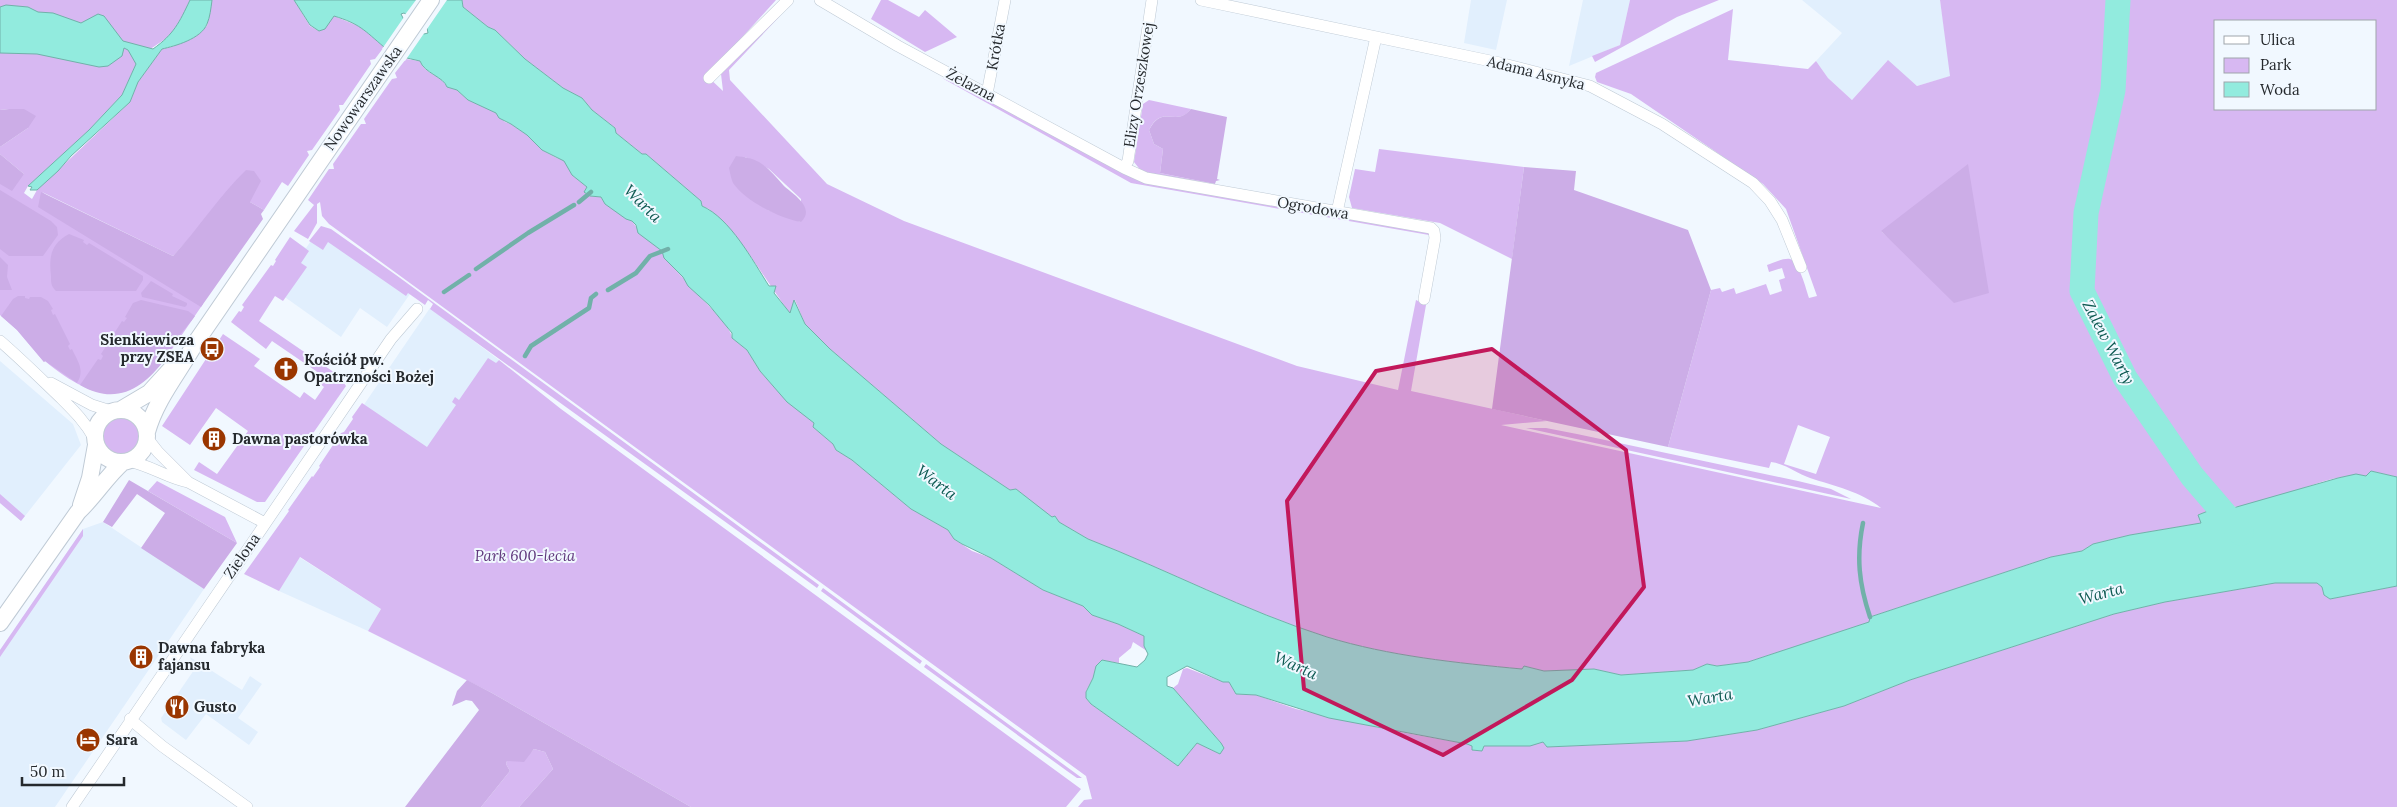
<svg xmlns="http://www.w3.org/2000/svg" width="2397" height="807" font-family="Lora,serif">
  <rect width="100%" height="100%" fill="#f1f8ff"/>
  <path fill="#e1effd" d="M1471 0H1507L1496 50 1464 43Z
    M1583 0H1630L1620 45 1569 66Z
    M1802 0H1940L1951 76 1917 86 1887 61 1852 100 1828 78 1816 61 1842 33Z
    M321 227 410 294 387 327 360 308 341 337 265 283 295 241 306 248Z
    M430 308 499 360 430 452 363 406Z
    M0 361 73 424 81 445 21 521 0 503Z
    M103 522 204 589 55 807H0V650L83 529Z
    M299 557 381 609 368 631 279 591Z
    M190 657 242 690 250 676 262 684 238 718 258 732 249 745 206 714 186 740 162 722 161 718 194 670Z"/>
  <path fill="#d7b8f2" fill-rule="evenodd" d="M0 0H190L178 26 171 35 143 54 135 66 122 95 89 130 28 186 24 193 32 199 37 190 130 102 138 82 162 49 174 46 207 26 212 0H294L310 26 319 31 334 16 363 28 384 47 375 59 370 60 371 64 343 105H339L340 110 312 150 307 151 309 155 288 186 282 182 264 210 250 202 194 233 173 256 42 192 203 304C155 372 131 433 45 361L44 362 17 330 0 315V180L24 174 0 154V147L28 128 9 109 0 110Z
    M462 0H776L707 76 723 91 721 74 757 35 781 15 729 70 730 80 827 184 904 221 1297 366 1398 390 1416 300 1426 305 1411 391 1547 421 1501 425 1881 508C1862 492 1834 486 1810 478 1796 473 1786 464 1771 462L1769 468 1668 447 1711 290 1720 288 1722 292 1734 288 1736 294 1766 284 1770 295 1782 291 1779 280 1785 278 1782 268 1769 272 1767 265C1773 263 1783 258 1790 259 1799 261 1806 289 1809 298L1817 296 1786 209 1763 184 1631 94 1597 82 1595 77 1596 73 1733 9 1728 60 1808 69 1816 61 1828 78 1852 100 1888 60 1917 86 1950 76 1940 0H2397V477L2371 471 2366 476C2323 470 2256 516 2223 505L2198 515 2202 523 2130 535 2093 544 2082 551 2051 557 1870 617V622L1748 662 1717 666 1707 664 1693 670 1621 675 1594 669 1544 671 1524 666 1522 669C1457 663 1389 656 1327 637 1245 611 1168 570 1088 539L1059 522 1055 516 1052 518 1016 489 1010 490 941 444 830 349 805 324 795 300 790 314 747 251 709 209 702 206 701 201 646 154H642L616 133 615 128 592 110 582 98 563 88 525 59 495 30 488 27 463 7ZM2216 21H2376V109H2216ZM745 157 769 169 801 199V222L768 210ZM1881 231 1989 292 1911 258ZM1798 425 1830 437 1816 474 1784 464Z
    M881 0H888L919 17 925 10 957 37 925 52 871 19Z
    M1630 0H1719L1677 17 1595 62 1592 56 1620 45Z
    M406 59 420 61C424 74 443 76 447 87L457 90 468 100 497 113 505 122 511 124 527 135 542 150 557 158 562 159 567 163 572 175 587 187 585 193 590 196 601 197 605 204 632 221 642 235 662 251 667 261 686 281 688 286C697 293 733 328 732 338L747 350 760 371 788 402 814 423 813 427 833 444 836 450 852 460 911 509 948 530 954 539 972 551 991 558 1043 590 1083 606 1092 615 1118 624 1144 636 1147 651 1133 642 1131 648 1119 658V663L1102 660 1096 666 1093 678 1086 691V698L1091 704 1178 766 1197 743 1220 754 1221 743 1173 688 1178 684 1183 669 1187 668 1223 682H1229L1236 694 1256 695 1296 709 1389 730 1467 744 1472 745 1473 750 1482 751 1484 746 1540 742H1543L1547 747 1687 741 1757 730 1844 706 1910 680 2114 614 2165 602 2275 583H2317L2322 587 2324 595 2330 599 2397 586V807H1078L1084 800 1092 799 1086 776 329 224 322 216 320 202 317 204V223L308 239 294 231 314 205 308 200 329 169H334L333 164 361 124H366L364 119 392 79 397 78 395 73Z
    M942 78 980 94 1129 176 1429 232V235L1131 183Z
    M1149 100 1191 109C1176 128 1162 103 1149 130L1154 144 1163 149 1160 173 1215 184 1142 172 1134 162 1142 110 1143 104Z
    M1379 149 1524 167 1512 259 1440 223 1352 208 1349 197 1355 169 1375 172Z
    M321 226 331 229 396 275 819 585 817 588 430 309 433 304 428 300 425 305 408 293 406 296 328 242 323 250 309 241Z
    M290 237 309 251 301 263 307 267 283 301 275 296 259 321 338 375 346 386 265 502H257L194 470 199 462 217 474 248 431 216 408 190 445 162 426 206 359 208 360 211 355 210 354 223 334 260 359 254 366 300 398 304 392 315 400 324 387 314 379 318 373 316 371 272 341 266 349 231 322 239 311 241 312 244 307 242 305 271 265 273 266 276 261 275 260Z
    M488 358 496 363 499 360 561 409 1081 789 1066 807H691L492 693 368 631 381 609 300 557 279 591 244 574 289 511 288 510 312 476 313 477 320 467 319 466 341 433 344 432 353 419 352 417 362 403 427 447 456 405 452 402 455 397 459 400Z
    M103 436a18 18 0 1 1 36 0a18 18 0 1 1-36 0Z
    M1526 428H1546L1577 434 1798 481 1831 489 1851 499Z
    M157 481 225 517 237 543 148 491Z
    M0 494 25 516 21 521 0 503Z
    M83 529V536L0 657V650Z
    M823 588 922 661 920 664 821 591Z
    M926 664 1082 778H1077L1067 771 924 667Z
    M534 749 545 752 553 769 519 807H481L510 771 506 764 507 761C516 762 529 756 534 749Z"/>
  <path fill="#ccade7" d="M9 109H24L36 116 28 128 0 147V110Z
    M1191 109 1227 117 1217 179 1220 180 1216 181 1215 184 1160 173 1163 149 1154 144 1149 130C1163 103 1175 128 1191 109Z
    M0 154 24 174 12 191 0 184Z
    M736 156C744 157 752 158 759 162 769 168 776 177 784 186 793 194 816 208 801 222 781 219 745 201 733 183 731 179 730 172 729 168Z
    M1968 164 1989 293 1954 303 1881 231Z
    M1524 167 1576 171 1574 190 1688 230 1711 290 1668 447 1492 409Z
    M246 170 254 171 261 181 250 202 264 210 261 214 263 219 201 307 38 207 41 192 173 256C199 228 219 196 246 170Z
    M0 190 51 221 57 227 58 235 43 256H9L0 249Z
    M69 234 84 240 83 242 87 245 89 243 143 276V280L136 291H56C51 286 51 283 51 276 49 258 50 244 69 234Z
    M0 257 8 265 7 277 12 290H0Z
    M151 281 173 294 172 296 187 303V305L185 307 142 297 141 293Z
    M18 296H25V298L29 299 30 297H41L48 301 53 309 51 310 53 315 55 314 70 344 68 346 70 350 72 349C78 362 85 370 77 383L45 361 44 362 17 330 1 316 13 299Z
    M141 300 188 311 195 316C190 323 183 331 179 336 175 340 171 351 166 358 143 389 116 406 80 385L98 359 101 360 103 356 101 354 122 321 124 322 127 318 125 317 133 303Z
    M129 480 237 543 204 589 141 548 165 513 137 494 112 527 103 522Z
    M467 680 492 693 691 807H519L553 769 545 752 534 749 524 762 507 761 506 764 510 771 481 807H405L479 710 472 701 466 700 452 706 457 691Z"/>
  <path fill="#92ebde" stroke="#71b1a9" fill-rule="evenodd" d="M190 0H212C211 8 210 17 207 24 201 39 175 46 162 49L138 82 130 102 71 156 58 171 37 190H30L32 187 28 186 89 130 122 95 136 64 128 50 124 48 122 56 108 66 99 67 37 54 0 53V7L6 5 28 7 38 12 53 13 81 23 98 14 104 16 123 41 153 49C174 34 179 23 190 0Z
    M294 0H462L463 7 488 27 495 30 525 59 563 88 582 98 592 110 615 128 616 133 642 154H646L701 201 702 206C730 218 753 261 769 286H776L774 293 790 313 794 300 805 324 830 349 941 444 1010 490 1016 489 1052 517 1055 516 1059 522 1088 539C1168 570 1245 611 1327 637 1389 656 1457 663 1522 669L1524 666 1544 671 1594 669 1621 675 1693 670 1707 664 1717 666 1748 662 1869 622 1870 617 2051 557 2082 551 2093 544 2130 535 2201 523 2198 515 2223 505 2233 508 2338 478 2356 474 2366 476 2371 471 2397 477V586L2330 599 2324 595 2322 587 2317 583H2275L2165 602 2114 614 1910 680 1844 706 1757 730 1687 741 1547 747 1543 742 1530 746H1484L1482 751 1472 750V746L1467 744 1329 718 1256 695 1236 694 1229 682H1223L1187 666 1167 677V686L1173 688 1221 743 1224 748 1220 754 1197 743 1178 766 1091 704 1086 698V692L1093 678 1096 666 1102 660 1137 667 1145 660 1148 654 1144 646V636L1118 624 1092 615 1083 606 1043 590 991 558 962 544 954 539 948 530 911 509 852 460 836 450 833 444 813 427 814 423 787 402 760 371 747 350 732 338V333L709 305 688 286 683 277 664 258 662 251 638 233 636 225 632 221 626 219 605 204 601 197 590 196 584 192 587 187 572 175 564 161 542 150 527 135 511 124 499 118 496 113 468 100 457 90 447 87C444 77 424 73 420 61 407 58 394 56 384 47 364 30 360 24 334 16L325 29 319 31 310 25ZM404 13 427 28 428 33 424 34 404 20 401 14Z"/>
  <path fill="#f1f8ff" d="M416 0H447L405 61 382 49 404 17 425 31 404 16Z"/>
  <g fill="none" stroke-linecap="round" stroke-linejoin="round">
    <path stroke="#71b1a9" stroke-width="4.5" d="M579 202 591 192
      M476 269 528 233 574 205
      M608 290 636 273 650 256 668 249
      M444 292 469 275
      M525 356 531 346 589 308 591 298 596 294
      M1863 523C1856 557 1859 584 1870 617"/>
    <path stroke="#92ebde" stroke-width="25" d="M2118 0 2113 90 2086 213 2082 291 2125 378 2192 476 2241 533"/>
    <defs>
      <path id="street" d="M820 0 898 46 1124 168 1146 178 1431 228 1434 231 1435 238 1424 299
        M1201 0 1500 63 1590 86 1662 124 1753 183 1770 201 1782 220 1801 267
        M709 78 788 0
        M987 94 1005 0
        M1124 168 1128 161 1152 0
        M1337 212 1376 37
        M0 341C22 360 41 379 62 399 75 412 85 422 94 438
        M51 383 92 405 111 411
        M147 438 158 452 188 482 265 523
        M128 461C150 465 167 478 188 482
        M130 719 162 746 247 807
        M72 807 391 339 417 309"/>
      <path id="secondary" d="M122 409 149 393 171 369
        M95 436a26 26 0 1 1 52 0a26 26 0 1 1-52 0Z
        M147 432C156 399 180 371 196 342L431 0
        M81 505 90 478 96 445
        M0 623 78 512C95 496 106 477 123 462"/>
    </defs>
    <use href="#street" stroke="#bfcad5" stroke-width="12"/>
    <use href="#secondary" stroke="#bfcad5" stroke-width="18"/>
    <use href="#street" stroke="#fff" stroke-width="11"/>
    <use href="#secondary" stroke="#fff" stroke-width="16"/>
  </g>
  <path fill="#c2185b" fill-opacity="0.2" stroke="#c2185b" stroke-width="4" stroke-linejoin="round" d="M1492 349 1626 450 1644 587 1572 680 1443 755 1304 689 1287 501 1376 371Z"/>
  <defs>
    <symbol id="bus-disc" viewBox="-11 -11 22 22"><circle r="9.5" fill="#9a3600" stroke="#f1f8ff"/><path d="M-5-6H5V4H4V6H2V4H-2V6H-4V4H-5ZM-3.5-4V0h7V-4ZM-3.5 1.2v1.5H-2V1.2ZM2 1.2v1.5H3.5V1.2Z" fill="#fff"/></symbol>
    <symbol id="church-disc" viewBox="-11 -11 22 22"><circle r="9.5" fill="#9a3600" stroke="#f1f8ff"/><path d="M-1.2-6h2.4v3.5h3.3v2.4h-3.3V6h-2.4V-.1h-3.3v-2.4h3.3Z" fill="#fff"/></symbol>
    <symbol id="building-disc" viewBox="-11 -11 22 22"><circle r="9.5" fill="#9a3600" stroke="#f1f8ff"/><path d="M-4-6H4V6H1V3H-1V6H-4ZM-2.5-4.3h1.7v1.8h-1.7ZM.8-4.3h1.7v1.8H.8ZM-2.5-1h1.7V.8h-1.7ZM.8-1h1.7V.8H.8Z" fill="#fff"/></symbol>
    <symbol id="restaurant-disc" viewBox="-11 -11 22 22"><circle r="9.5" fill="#9a3600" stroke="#f1f8ff"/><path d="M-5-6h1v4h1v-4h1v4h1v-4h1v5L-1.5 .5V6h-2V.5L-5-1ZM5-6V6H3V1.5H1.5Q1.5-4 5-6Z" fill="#fff"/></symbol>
    <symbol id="hotel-disc" viewBox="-11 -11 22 22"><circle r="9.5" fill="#9a3600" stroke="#f1f8ff"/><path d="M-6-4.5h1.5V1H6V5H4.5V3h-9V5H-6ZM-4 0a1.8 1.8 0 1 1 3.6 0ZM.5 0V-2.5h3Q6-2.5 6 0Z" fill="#fff"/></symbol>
  </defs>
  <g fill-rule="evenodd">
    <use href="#bus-disc" x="198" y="335" width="28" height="28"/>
    <use href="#church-disc" x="272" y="355" width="28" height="28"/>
    <use href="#building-disc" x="200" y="425" width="28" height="28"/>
    <use href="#building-disc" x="127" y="643" width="28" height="28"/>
    <use href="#restaurant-disc" x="163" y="693" width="28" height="28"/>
    <use href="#hotel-disc" x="74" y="726" width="28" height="28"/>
  </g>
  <g text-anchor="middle" stroke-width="4" stroke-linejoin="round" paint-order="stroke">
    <g font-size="15" fill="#25292d" stroke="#f1f8ff">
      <text transform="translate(996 47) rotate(-80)" y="5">Krótka</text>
      <text transform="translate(1536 73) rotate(14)" y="5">Adama Asnyka</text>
      <text transform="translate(971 85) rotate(28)" y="5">Żelazna</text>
      <text transform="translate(1139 85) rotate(-81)" y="5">Elizy Orzeszkowej</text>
      <text transform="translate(363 98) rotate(-55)" y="5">Nowowarszawska</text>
      <text transform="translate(1313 208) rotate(10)" y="5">Ogrodowa</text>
      <text transform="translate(242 556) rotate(-55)" y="5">Zielona</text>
    </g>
    <g font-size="15" font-weight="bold" fill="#25292d" stroke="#f1f8ff" text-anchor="start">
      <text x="194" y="345" text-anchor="end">Sienkiewicza<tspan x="194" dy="17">przy ZSEA</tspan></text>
      <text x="304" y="365">Kościół pw.<tspan x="304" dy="17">Opatrzności Bożej</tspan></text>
      <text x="232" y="444">Dawna pastorówka</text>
      <text x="158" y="653">Dawna fabryka<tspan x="158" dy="17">fajansu</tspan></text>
      <text x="194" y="712">Gusto</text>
      <text x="106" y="745">Sara</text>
    </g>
    <g font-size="15" font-style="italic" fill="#5f377c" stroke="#f1f8ff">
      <text x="525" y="561">Park 600-lecia</text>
    </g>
    <g font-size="16" font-style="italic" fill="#0d5a52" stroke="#f1f8ff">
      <text transform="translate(643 203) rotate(45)" y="6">Warta</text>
      <text transform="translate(2109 342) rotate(62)" y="6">Zalew Warty</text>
      <text transform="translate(937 482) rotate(37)" y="6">Warta</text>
      <text transform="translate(2101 593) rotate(-15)" y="6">Warta</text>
      <text transform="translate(1296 665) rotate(24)" y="6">Warta</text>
      <text transform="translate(1710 697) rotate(-10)" y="6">Warta</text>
    </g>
  </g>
  <rect x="2214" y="20" width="162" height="90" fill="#f1f8ff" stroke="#9fa5ab"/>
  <rect x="2224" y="36" width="25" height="8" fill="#ffffff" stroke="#9fa5ab"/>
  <text x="2260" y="45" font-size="15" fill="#25292d">Ulica</text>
  <rect x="2224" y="58" width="25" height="15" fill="#d7b8f2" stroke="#9fa5ab"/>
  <text x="2260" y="70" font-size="15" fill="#25292d">Park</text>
  <rect x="2224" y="82" width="25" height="15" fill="#92ebde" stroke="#9fa5ab"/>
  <text x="2260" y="95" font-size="15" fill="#25292d">Woda</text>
  <path d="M22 777v8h102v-8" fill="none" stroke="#25292d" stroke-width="2.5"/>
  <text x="30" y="777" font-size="15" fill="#25292d" stroke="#f1f8ff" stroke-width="4" paint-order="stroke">50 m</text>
</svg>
